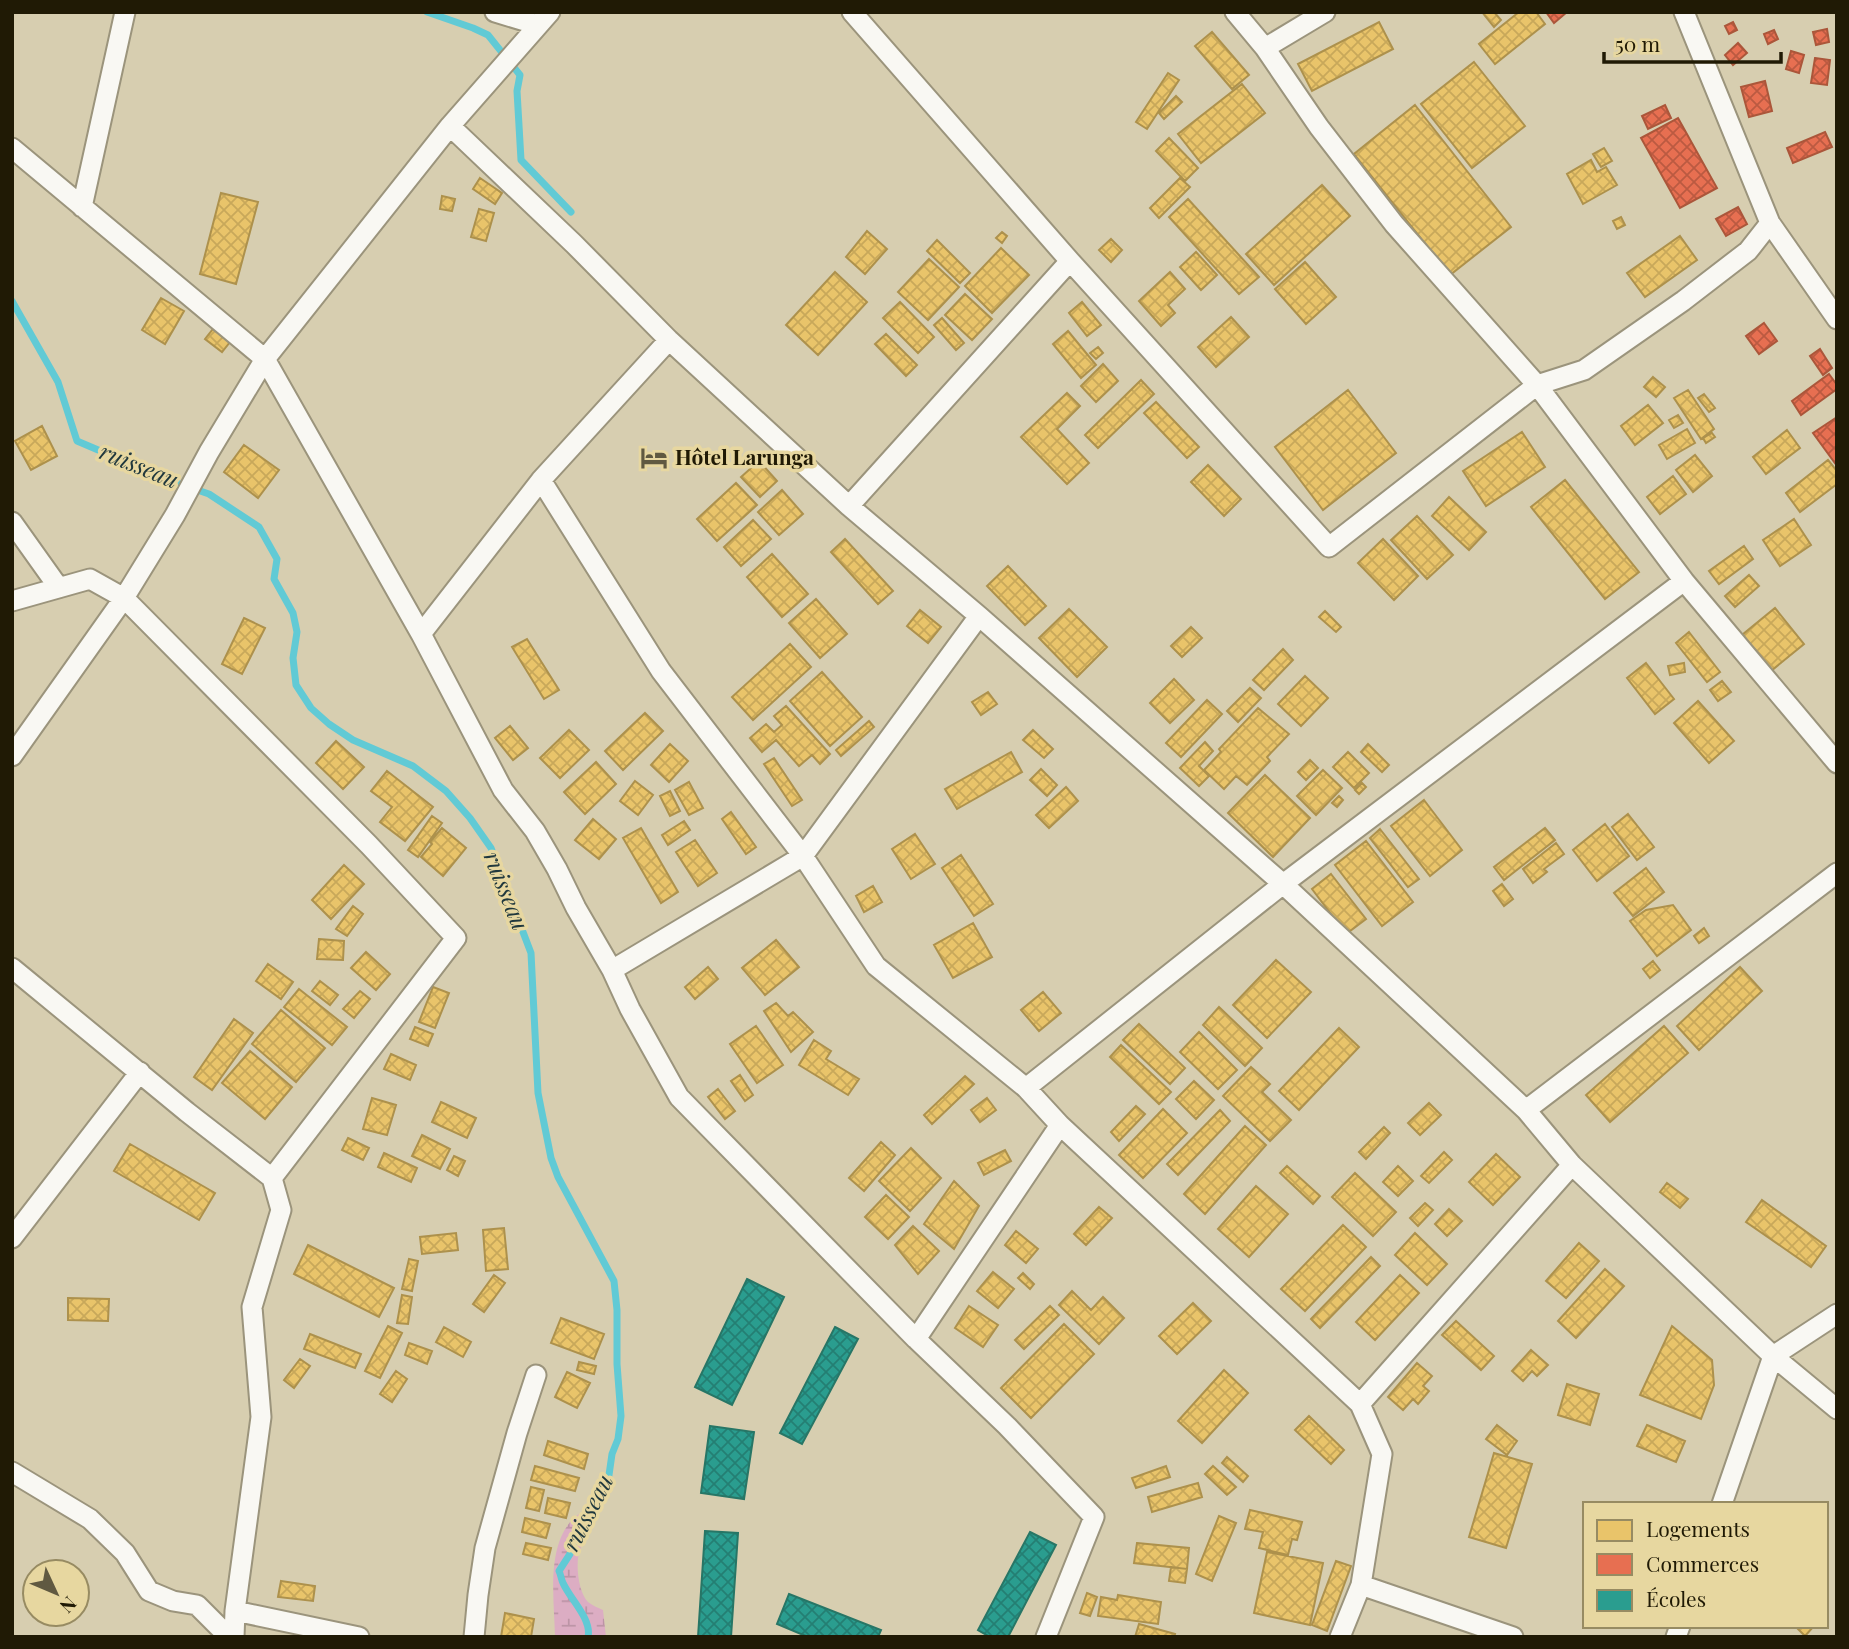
<svg xmlns="http://www.w3.org/2000/svg" width="1849" height="1649" font-family="'Playfair Display',serif">
  <defs>
    <pattern id="wetland-marsh" width="20" height="14" patternUnits="userSpaceOnUse" patternTransform="scale(1.75)"><rect width="20" height="14" fill="#dcadc3"/><path d="M1 5h8M5 5V1M11 12h8M15 12V8" fill="none" stroke="#bc94a6"/></pattern>
    <pattern id="homes-cross-hatch" width="8" height="8" patternUnits="userSpaceOnUse" patternTransform="scale(1.75)"><rect width="8" height="8" fill="#e9c46a"/><path d="M0 0l8 8M0 8l8-8" fill="none" stroke="#c8a85a"/></pattern>
    <pattern id="shops-cross-hatch" width="8" height="8" patternUnits="userSpaceOnUse" patternTransform="scale(1.75)"><rect width="8" height="8" fill="#e76f51"/><path d="M0 0l8 8M0 8l8-8" fill="none" stroke="#bb5a41"/></pattern>
    <pattern id="schools-cross-hatch" width="8" height="8" patternUnits="userSpaceOnUse" patternTransform="scale(1.75)"><rect width="8" height="8" fill="#2a9d8f"/><path d="M0 0l8 8M0 8l8-8" fill="none" stroke="#247f73"/></pattern>
  </defs>
  <rect width="100%" height="100%" fill="#d7ceb0"/>
  <path fill="url(#wetland-marsh)" d="M596 1505C597 1528 587 1530 580 1550 575 1562 578 1592 588 1602 592 1605 598 1608 603 1610L606 1637H555C554 1591 542 1523 596 1505Z"/>
  <path fill="url(#homes-cross-hatch)" stroke="#ad914c" stroke-width="2" d="M1482 12H1494L1501 20 1494 27Z
    M1519 12H1536L1545 24 1495 64 1479 44Z
    M1379 22 1393 49 1312 91 1298 64Z
    M1212 32 1249 75 1232 89 1195 46Z
    M1474 62 1525 126 1472 168 1421 104Z
    M1168 73 1179 80 1147 129 1136 122Z
    M1242 84 1265 113 1201 163 1178 134Z
    M1176 96 1182 102 1164 119 1159 113Z
    M1415 105 1511 227 1450 275 1354 154Z
    M1169 138 1198 168 1185 181 1156 151Z
    M1604 148 1612 161 1601 167 1593 154Z
    M1591 160 1597 172 1606 167 1617 185 1583 204 1567 174Z
    M480 178 502 193 495 204 473 189Z
    M1180 178 1190 187 1159 218 1150 208Z
    M1322 185 1350 216 1274 285 1246 254Z
    M221 193 258 202 236 284 200 274Z
    M442 196 455 199 452 211 440 209Z
    M1188 199 1259 277 1239 294 1169 217Z
    M479 209 494 213 486 241 471 237Z
    M1621 217 1625 225 1617 229 1613 221Z
    M867 231 887 249 865 274 846 257Z
    M1002 232 1007 236 1002 243 996 238Z
    M1680 236 1697 260 1645 297 1627 273Z
    M1111 239 1122 250 1111 262 1099 250Z
    M937 240 970 273 960 283 927 251Z
    M1001 248 1029 275 992 313 965 286Z
    M1196 252 1217 275 1201 290 1180 267Z
    M929 259 959 287 928 320 898 292Z
    M1305 262 1336 297 1306 324 1275 289Z
    M835 272 867 302 818 355 786 325Z
    M1170 272 1185 289 1168 305 1175 313 1161 326 1139 301Z
    M965 294 992 319 972 340 945 315Z
    M161 298 184 311 165 344 142 330Z
    M900 302 934 337 918 353 883 318Z
    M1082 302 1101 325 1087 336 1069 313Z
    M1231 317 1249 337 1216 367 1198 347Z
    M942 318 964 343 956 350 934 325Z
    M213 329 230 342 222 352 205 339Z
    M1068 331 1096 365 1081 378 1053 344Z
    M886 334 917 365 906 376 875 344Z
    M1098 347 1103 353 1096 359 1090 353Z
    M1103 364 1118 381 1096 402 1081 386Z
    M1653 377 1665 387 1656 397 1644 387Z
    M1141 380 1154 394 1098 448 1085 435Z
    M1348 390 1396 453 1323 510 1275 447Z
    M1688 390 1714 429 1701 439 1674 398Z
    M1067 393 1080 406 1057 429 1089 463 1067 484 1021 437Z
    M1704 394 1715 408 1709 412 1698 398Z
    M1156 402 1199 447 1187 458 1144 413Z
    M1648 405 1663 423 1635 445 1621 426Z
    M1678 415 1683 423 1674 428 1669 420Z
    M42 426 57 456 31 470 15 441Z
    M1687 429 1695 443 1667 459 1659 445Z
    M1787 430 1800 448 1766 474 1753 457Z
    M1522 432 1545 467 1486 506 1463 471Z
    M1712 433 1715 437 1706 443 1703 438Z
    M244 445 279 470 258 498 224 472Z
    M1695 455 1712 476 1693 492 1676 470Z
    M1828 460 1837 471V484L1800 512 1786 493Z
    M759 461 777 481 760 497 741 477Z
    M1208 465 1241 499 1224 516 1191 482Z
    M1673 476 1686 494 1660 514 1647 497Z
    M1565 480 1639 572 1605 599 1531 507Z
    M736 483 757 505 717 541 697 519Z
    M782 490 803 514 779 535 758 512Z
    M1449 497 1486 532 1469 550 1432 516Z
    M1417 516 1453 555 1427 579 1391 540Z
    M1794 519 1811 545 1780 566 1763 540Z
    M753 520 771 539 741 566 724 547Z
    M845 539 893 591 878 604 831 552Z
    M1383 539 1418 576 1394 600 1358 563Z
    M1744 546 1753 559 1719 584 1709 571Z
    M772 554 808 594 782 617 747 577Z
    M1008 566 1046 606 1025 625 987 586Z
    M1749 575 1759 586 1735 607 1725 596Z
    M816 599 847 634 820 658 789 623Z
    M1775 608 1804 644 1771 671 1742 635Z
    M1069 609 1107 647 1077 677 1039 638Z
    M920 610 941 627 928 643 907 626Z
    M1325 611 1341 627 1336 632 1319 617Z
    M244 618 265 628 242 674 222 664Z
    M1191 627 1202 638 1182 657 1171 646Z
    M1689 632 1720 672 1707 682 1676 643Z
    M527 639 559 690 544 699 512 647Z
    M790 644 811 667 753 720 732 697Z
    M1283 649 1293 660 1264 690 1253 680Z
    M1646 663 1674 699 1655 714 1627 678Z
    M1684 663 1685 672 1670 675 1668 666Z
    M822 672 862 717 830 746 790 701Z
    M1305 676 1328 698 1301 726 1278 704Z
    M1174 679 1194 700 1170 723 1150 703Z
    M1722 681 1731 692 1718 701 1710 690Z
    M1250 688 1261 698 1238 722 1227 711Z
    M988 692 997 704 981 715 972 702Z
    M1207 700 1222 714 1181 757 1166 743Z
    M1698 701 1734 741 1709 763 1674 723Z
    M786 706 830 754 820 764 812 755 799 766 776 740 762 752 750 738 766 724 774 732 782 725 774 716Z
    M1258 708 1289 734 1267 757 1270 761 1247 785 1236 776 1224 789 1204 770 1221 752 1219 749Z
    M645 713 663 731 623 770 605 751Z
    M869 721 874 727 841 756 836 750Z
    M510 726 528 748 513 760 495 738Z
    M569 730 589 750 560 778 540 758Z
    M1033 730 1053 749 1044 758 1023 740Z
    M336 741 364 767 343 789 316 763Z
    M1205 742 1213 751 1199 766 1209 776 1199 786 1180 768Z
    M670 744 688 761 669 782 651 765Z
    M1368 744 1389 765 1382 772 1361 752Z
    M1011 752 1022 772 957 809 945 789Z
    M1348 752 1369 773 1354 788 1333 767Z
    M774 758 802 800 792 806 764 764Z
    M1310 760 1318 768 1306 780 1298 772Z
    M596 762 616 784 585 814 564 792Z
    M1041 769 1057 785 1047 796 1030 780Z
    M1323 770 1342 788 1316 815 1297 796Z
    M387 771 433 807 405 841 380 822 392 807 371 791Z
    M1265 775 1310 818 1273 857 1228 813Z
    M635 781 653 795 638 815 620 801Z
    M689 782 703 808 689 815 675 790Z
    M1362 783 1366 787 1359 794 1355 790Z
    M1066 787 1078 801 1049 828 1036 815Z
    M670 791 680 811 670 816 660 796Z
    M1339 796 1343 800 1337 807 1332 803Z
    M1424 800 1462 850 1430 876 1391 826Z
    M731 812 756 847 746 854 722 819Z
    M1628 814 1654 847 1637 860 1612 827Z
    M432 816 442 823 418 857 408 850Z
    M593 819 616 839 599 859 575 840Z
    M684 821 690 830 668 845 662 835Z
    M1605 824 1629 856 1597 881 1573 850Z
    M442 828 466 848 443 876 421 857 432 844 430 842Z
    M641 828 678 892 661 903 623 838Z
    M1545 828 1555 840 1504 880 1494 867Z
    M1380 829 1419 879 1408 887 1370 838Z
    M915 834 935 864 911 879 892 849Z
    M695 840 717 873 698 886 676 852Z
    M1366 841 1413 902 1382 926 1335 865Z
    M1556 843 1564 854 1544 869 1547 872 1533 883 1523 869Z
    M961 855 993 904 974 916 942 868Z
    M344 865 364 884 331 919 312 900Z
    M1646 868 1664 892 1633 916 1614 893Z
    M1331 874 1366 919 1346 934 1312 889Z
    M1502 884 1513 899 1504 906 1493 891Z
    M873 886 882 902 864 912 856 896Z
    M1673 905 1691 930 1657 956 1630 921 1646 910Z
    M353 906 363 914 347 936 336 929Z
    M973 923 992 957 953 978 934 945Z
    M1704 928 1709 936 1699 943 1694 936Z
    M319 939 344 941 343 960 317 959Z
    M776 940 799 967 765 995 742 968Z
    M366 952 390 974 376 990 351 968Z
    M1276 960 1311 992 1267 1038 1233 1005Z
    M1653 961 1660 970 1650 978 1643 969Z
    M268 964 293 982 281 999 256 981Z
    M708 967 718 979 695 999 685 987Z
    M1740 967 1762 991 1699 1050 1677 1026Z
    M320 981 338 995 330 1005 312 991Z
    M433 987 449 993 435 1028 419 1022Z
    M299 989 347 1027 332 1045 284 1007Z
    M360 991 370 999 354 1018 343 1009Z
    M1043 992 1061 1013 1039 1031 1021 1010Z
    M776 1003 788 1016 793 1012 813 1032 791 1052 764 1011Z
    M1219 1007 1262 1048 1245 1066 1203 1025Z
    M281 1010 325 1048 296 1082 252 1044Z
    M234 1019 253 1033 212 1090 194 1077Z
    M1139 1024 1185 1068 1170 1084 1123 1040Z
    M756 1026 783 1065 757 1083 730 1044Z
    M1664 1026 1688 1053 1610 1122 1586 1095Z
    M415 1027 433 1034 428 1046 410 1039Z
    M1339 1028 1359 1047 1299 1110 1279 1091Z
    M1199 1032 1237 1070 1218 1089 1180 1052Z
    M814 1040 831 1051 826 1059 859 1079 848 1095 799 1065Z
    M1121 1045 1171 1092 1159 1104 1110 1057Z
    M250 1051 292 1087 265 1119 222 1083Z
    M391 1054 416 1065 410 1080 384 1069Z
    M1251 1067 1270 1084 1262 1092 1291 1120 1270 1141 1223 1096Z
    M740 1075 753 1095 745 1101 731 1081Z
    M965 1076 974 1084 932 1124 924 1115Z
    M1194 1081 1214 1100 1196 1119 1176 1099Z
    M718 1089 735 1111 725 1119 708 1097Z
    M372 1098 396 1105 387 1135 363 1129Z
    M987 1098 996 1110 980 1122 971 1110Z
    M441 1102 476 1118 467 1138 432 1122Z
    M1429 1103 1441 1115 1420 1135 1408 1123Z
    M1136 1106 1145 1114 1119 1141 1111 1132Z
    M1163 1109 1187 1133 1143 1178 1119 1155Z
    M1220 1110 1230 1121 1178 1175 1167 1164Z
    M1245 1126 1266 1145 1205 1214 1184 1194Z
    M1384 1127 1390 1133 1366 1159 1359 1152Z
    M422 1135 450 1149 440 1169 412 1156Z
    M348 1138 369 1148 363 1160 342 1150Z
    M881 1142 895 1155 864 1191 849 1178Z
    M130 1144 215 1193 199 1220 114 1171Z
    M911 1148 941 1178 910 1211 879 1181Z
    M1005 1150 1011 1161 984 1175 978 1163Z
    M1444 1152 1452 1160 1429 1183 1421 1176Z
    M384 1153 417 1168 411 1182 378 1167Z
    M1496 1154 1520 1177 1493 1205 1469 1182Z
    M454 1156 465 1161 458 1176 447 1170Z
    M1287 1166 1320 1196 1313 1204 1280 1173Z
    M1398 1166 1413 1181 1398 1196 1383 1182Z
    M1355 1173 1396 1212 1373 1236 1332 1197Z
    M954 1181 979 1206 954 1249 924 1224Z
    M1667 1183 1688 1199 1680 1208 1660 1192Z
    M1256 1186 1288 1214 1249 1257 1218 1229Z
    M886 1195 909 1217 888 1239 865 1217Z
    M1762 1200 1826 1246 1811 1267 1746 1222Z
    M1425 1203 1433 1210 1418 1226 1410 1218Z
    M1099 1207 1112 1218 1086 1245 1074 1234Z
    M1449 1209 1462 1221 1447 1236 1435 1224Z
    M1343 1225 1366 1247 1305 1311 1281 1289Z
    M913 1226 939 1251 918 1274 895 1245Z
    M504 1228 508 1269 486 1271 483 1230Z
    M1016 1231 1038 1249 1026 1263 1005 1245Z
    M456 1233 458 1250 422 1254 420 1237Z
    M1415 1233 1447 1264 1427 1285 1395 1255Z
    M1579 1243 1599 1261 1566 1298 1546 1281Z
    M308 1245 394 1288 379 1317 294 1274Z
    M1371 1257 1380 1266 1320 1328 1311 1319Z
    M409 1259 418 1261 412 1291 402 1289Z
    M1605 1269 1624 1286 1576 1338 1558 1321Z
    M993 1272 1014 1289 998 1308 977 1291Z
    M1023 1273 1034 1284 1030 1289 1018 1278Z
    M494 1275 505 1283 484 1312 473 1304Z
    M1400 1275 1419 1293 1375 1340 1356 1322Z
    M1072 1291 1091 1310 1103 1297 1124 1318 1099 1344 1059 1305Z
    M402 1295 412 1297 408 1324 397 1323Z
    M68 1298 109 1299 108 1321 68 1320Z
    M1193 1303 1211 1321 1177 1354 1159 1336Z
    M969 1306 998 1325 983 1347 955 1328Z
    M1050 1306 1059 1315 1024 1349 1015 1340Z
    M561 1318 604 1334 594 1359 551 1343Z
    M1456 1321 1494 1356 1481 1370 1442 1335Z
    M1064 1324 1094 1354 1031 1418 1001 1388Z
    M388 1326 402 1333 380 1378 365 1371Z
    M1672 1326 1712 1360 1714 1385 1701 1419 1640 1395Z
    M444 1327 471 1342 463 1357 436 1342Z
    M310 1334 361 1354 355 1368 304 1349Z
    M409 1343 432 1351 427 1364 405 1355Z
    M1531 1350 1548 1365 1537 1376 1532 1371 1523 1381 1512 1371Z
    M300 1359 310 1366 294 1388 284 1380Z
    M579 1362 596 1366 594 1374 577 1370Z
    M1417 1363 1432 1376 1423 1386 1429 1391 1418 1404 1413 1399 1403 1410 1388 1397Z
    M1224 1370 1248 1393 1202 1443 1178 1421Z
    M396 1371 407 1379 392 1402 380 1394Z
    M567 1372 590 1383 577 1408 555 1397Z
    M1567 1384 1599 1394 1590 1425 1558 1415Z
    M1309 1416 1344 1450 1331 1464 1295 1430Z
    M1497 1425 1517 1441 1507 1455 1486 1439Z
    M1647 1425 1685 1441 1676 1462 1637 1446Z
    M548 1441 588 1454 584 1469 544 1455Z
    M1494 1453 1532 1464 1506 1548 1469 1537Z
    M1227 1457 1248 1476 1243 1482 1222 1463Z
    M535 1466 579 1478 575 1491 531 1480Z
    M1166 1466 1170 1477 1136 1488 1132 1478Z
    M1213 1466 1236 1487 1227 1495 1205 1474Z
    M1198 1483 1202 1497 1152 1512 1148 1497Z
    M531 1487 544 1490 539 1511 526 1508Z
    M548 1498 570 1503 566 1518 545 1513Z
    M1250 1510 1302 1522 1297 1540 1292 1539 1288 1555 1259 1548 1263 1532 1245 1529Z
    M1219 1516 1236 1523 1212 1581 1196 1574Z
    M525 1518 550 1524 546 1538 522 1532Z
    M526 1543 551 1548 548 1560 523 1554Z
    M1137 1543 1189 1548 1187 1569 1134 1563Z
    M1267 1552 1323 1563 1310 1625 1254 1613Z
    M1336 1561 1351 1566 1327 1631 1312 1625Z
    M1171 1567 1187 1569 1185 1583 1169 1581Z
    M281 1581 315 1586 313 1601 278 1597Z
    M1087 1593 1097 1597 1090 1616 1080 1613Z
    M1118 1595 1161 1602 1158 1624 1098 1616 1101 1597 1117 1600Z
    M505 1613 534 1619 531 1637H501Z
    M1139 1624 1175 1634 1174 1637H1135Z
    M1795 1626H1814L1805 1636Z"/>
  <path fill="url(#shops-cross-hatch)" stroke="#ab563a" stroke-width="2" d="M1546 12H1567L1554 23Z
    M1733 22 1737 30 1729 34 1725 26Z
    M1827 29 1829 42 1816 45 1813 32Z
    M1774 30 1778 39 1768 44 1764 34Z
    M1738 43 1747 53 1733 65 1725 55Z
    M1791 51 1804 55 1799 73 1786 69Z
    M1815 58 1830 60 1827 85 1811 83Z
    M1765 81 1772 111 1749 117 1741 87Z
    M1665 105 1671 118 1648 129 1642 116Z
    M1678 118 1717 188 1680 208 1641 138Z
    M1825 132 1832 147 1793 163 1787 148Z
    M1738 207 1747 224 1726 236 1716 219Z
    M1764 323 1777 341 1759 354 1746 336Z
    M1820 349 1832 368 1823 375 1810 356Z
    M1829 374 1837 385V389L1801 415 1792 401Z
    M1837 417V466L1813 433Z"/>
  <path fill="url(#schools-cross-hatch)" stroke="#277666" stroke-width="2" d="M747 1279 784 1297 732 1405 695 1387Z
    M835 1327 858 1339 802 1444 780 1433Z
    M710 1426 754 1432 744 1499 701 1493Z
    M705 1531 738 1533 731 1637H698Z
    M1030 1532 1056 1545 1008 1637H990L978 1630Z
    M789 1594 881 1630 878 1637H808L777 1624Z"/>
  <g fill="none" stroke-linecap="round" stroke-linejoin="round">
    <path stroke="#61cad5" stroke-width="7" d="M427 12 473 28 488 35 520 75 517 91 521 160 571 212
      M12 301 58 382 77 441 171 481 209 494 259 527 277 559 274 579 293 613 297 632 293 658 296 685 311 708 329 724 353 740 413 766 446 791 470 818 491 848 531 953 538 1093 551 1158 558 1177 614 1281 617 1310V1364L621 1416 618 1439 612 1454 608 1482 596 1505 580 1522 570 1554 559 1571C561 1575 561 1579 563 1583 570 1599 592 1619 588 1637"/>
    <defs>
      <path id="minor" d="M495 12 538 25
        M852 12 1070 261 1329 547 1537 385 1684 581 1283 884 1026 1088
        M1235 12 1265 48
        M1325 12 1265 48 1319 127 1394 224 1537 385 1584 370 1683 301 1748 251 1770 223
        M1684 12 1770 223 1837 319
        M450 126 574 244 669 340 849 506 979 616 1283 884 1526 1110 1572 1165 1773 1356 1722 1504
        M12 148 265 359 421 634 503 790 535 831 557 869 576 908 612 970 630 1009 679 1097 916 1339
        M82 207 125 12
        M541 480 661 671 803 856 876 966 1026 1088 1060 1125 1360 1404 1382 1454 1361 1585 1340 1637
        M849 506 1070 261
        M12 522 59 588
        M1684 581 1837 763
        M12 601 90 579 124 598 369 845 456 938 272 1178
        M421 634 541 480 669 340
        M12 756 124 598 175 515 209 452 265 359 450 126 550 12
        M12 968 187 1112 272 1178 281 1210 252 1307 261 1417 235 1611 234 1637
        M612 970 803 856 979 616
        M1526 1110 1837 873
        M12 1238 140 1072
        M1837 1314 1773 1356 1837 1409
        M1360 1404 1572 1165
        M12 1472 90 1519 125 1553 149 1591 173 1601 197 1605 229 1637
        M1361 1585 1513 1637
        M235 1611 359 1637
        M474 1637 478 1595 485 1548 517 1433 536 1375
        M1046 1637 1094 1517 1007 1426 916 1339 1060 1125
        M1676 1637 1680 1626"/>
    </defs>
    <use href="#minor" stroke="#9b947c" stroke-width="23"/>
    <use href="#minor" stroke="#f9f8f3" stroke-width="19"/>
  </g>
  <defs>
    <symbol id="hotel-bare" viewBox="-9 -9 18 18"><path d="M-6-4.5h1.5V1H6V5H4.5V3h-9V5H-6ZM-4 0a1.8 1.8 0 1 1 3.6 0ZM.5 0V-2.5h3Q6-2.5 6 0Z" fill="#605941" stroke="#e7d7a0" stroke-width="2.5" paint-order="stroke"/></symbol>
  </defs>
  <g fill-rule="evenodd">
    <use href="#hotel-bare" x="635" y="439" width="38" height="38"/>
  </g>
  <g text-anchor="middle" stroke-width="7" stroke-linejoin="round" paint-order="stroke">
    <g font-size="21" font-weight="bold" fill="#201a05" stroke="#e7d7a0" text-anchor="start">
      <text x="675" y="465">Hôtel Larunga</text>
    </g>
    <g font-size="23" font-style="italic" fill="#20383d" stroke="#e7d7a0">
      <text transform="translate(139 466) rotate(22)" y="8">ruisseau</text>
      <text transform="translate(506 891) rotate(68)" y="8">ruisseau</text>
      <text transform="translate(588 1513) rotate(-63)" y="8">ruisseau</text>
    </g>
  </g>
  <rect width="1849" height="1649" fill="none" stroke="#201a05" stroke-width="28"/>
  <rect x="1583" y="1502" width="245" height="126" fill="#e7d7a0" stroke="#978b62" stroke-width="2"/>
  <rect x="1597" y="1520" width="35" height="21" fill="#e9c46a" stroke="#978b62" stroke-width="2"/>
  <text x="1646" y="1537" font-size="21" fill="#201a05">Logements</text>
  <rect x="1597" y="1554" width="35" height="21" fill="#e76f51" stroke="#978b62" stroke-width="2"/>
  <text x="1646" y="1572" font-size="21" fill="#201a05">Commerces</text>
  <rect x="1597" y="1590" width="35" height="21" fill="#2a9d8f" stroke="#978b62" stroke-width="2"/>
  <text x="1646" y="1607" font-size="21" fill="#201a05">Écoles</text>
  <g transform="translate(56 1593) rotate(134)"><circle r="33" fill="#e7d7a0" stroke="#978b62" stroke-width="2"/>
  <path d="M0-5L12 26L0 18L-12 26Z" fill="#605941"/>
  <text y="-10" font-size="19" font-weight="bold" text-anchor="middle" fill="#201a05">N</text>
  </g>
  <path d="M1604 52v10h177v-10" fill="none" stroke="#201a05" stroke-width="3.5"/>
  <text x="1615" y="52" font-size="21" fill="#201a05" stroke="#e7d7a0" stroke-width="5" paint-order="stroke">50 m</text>
</svg>
